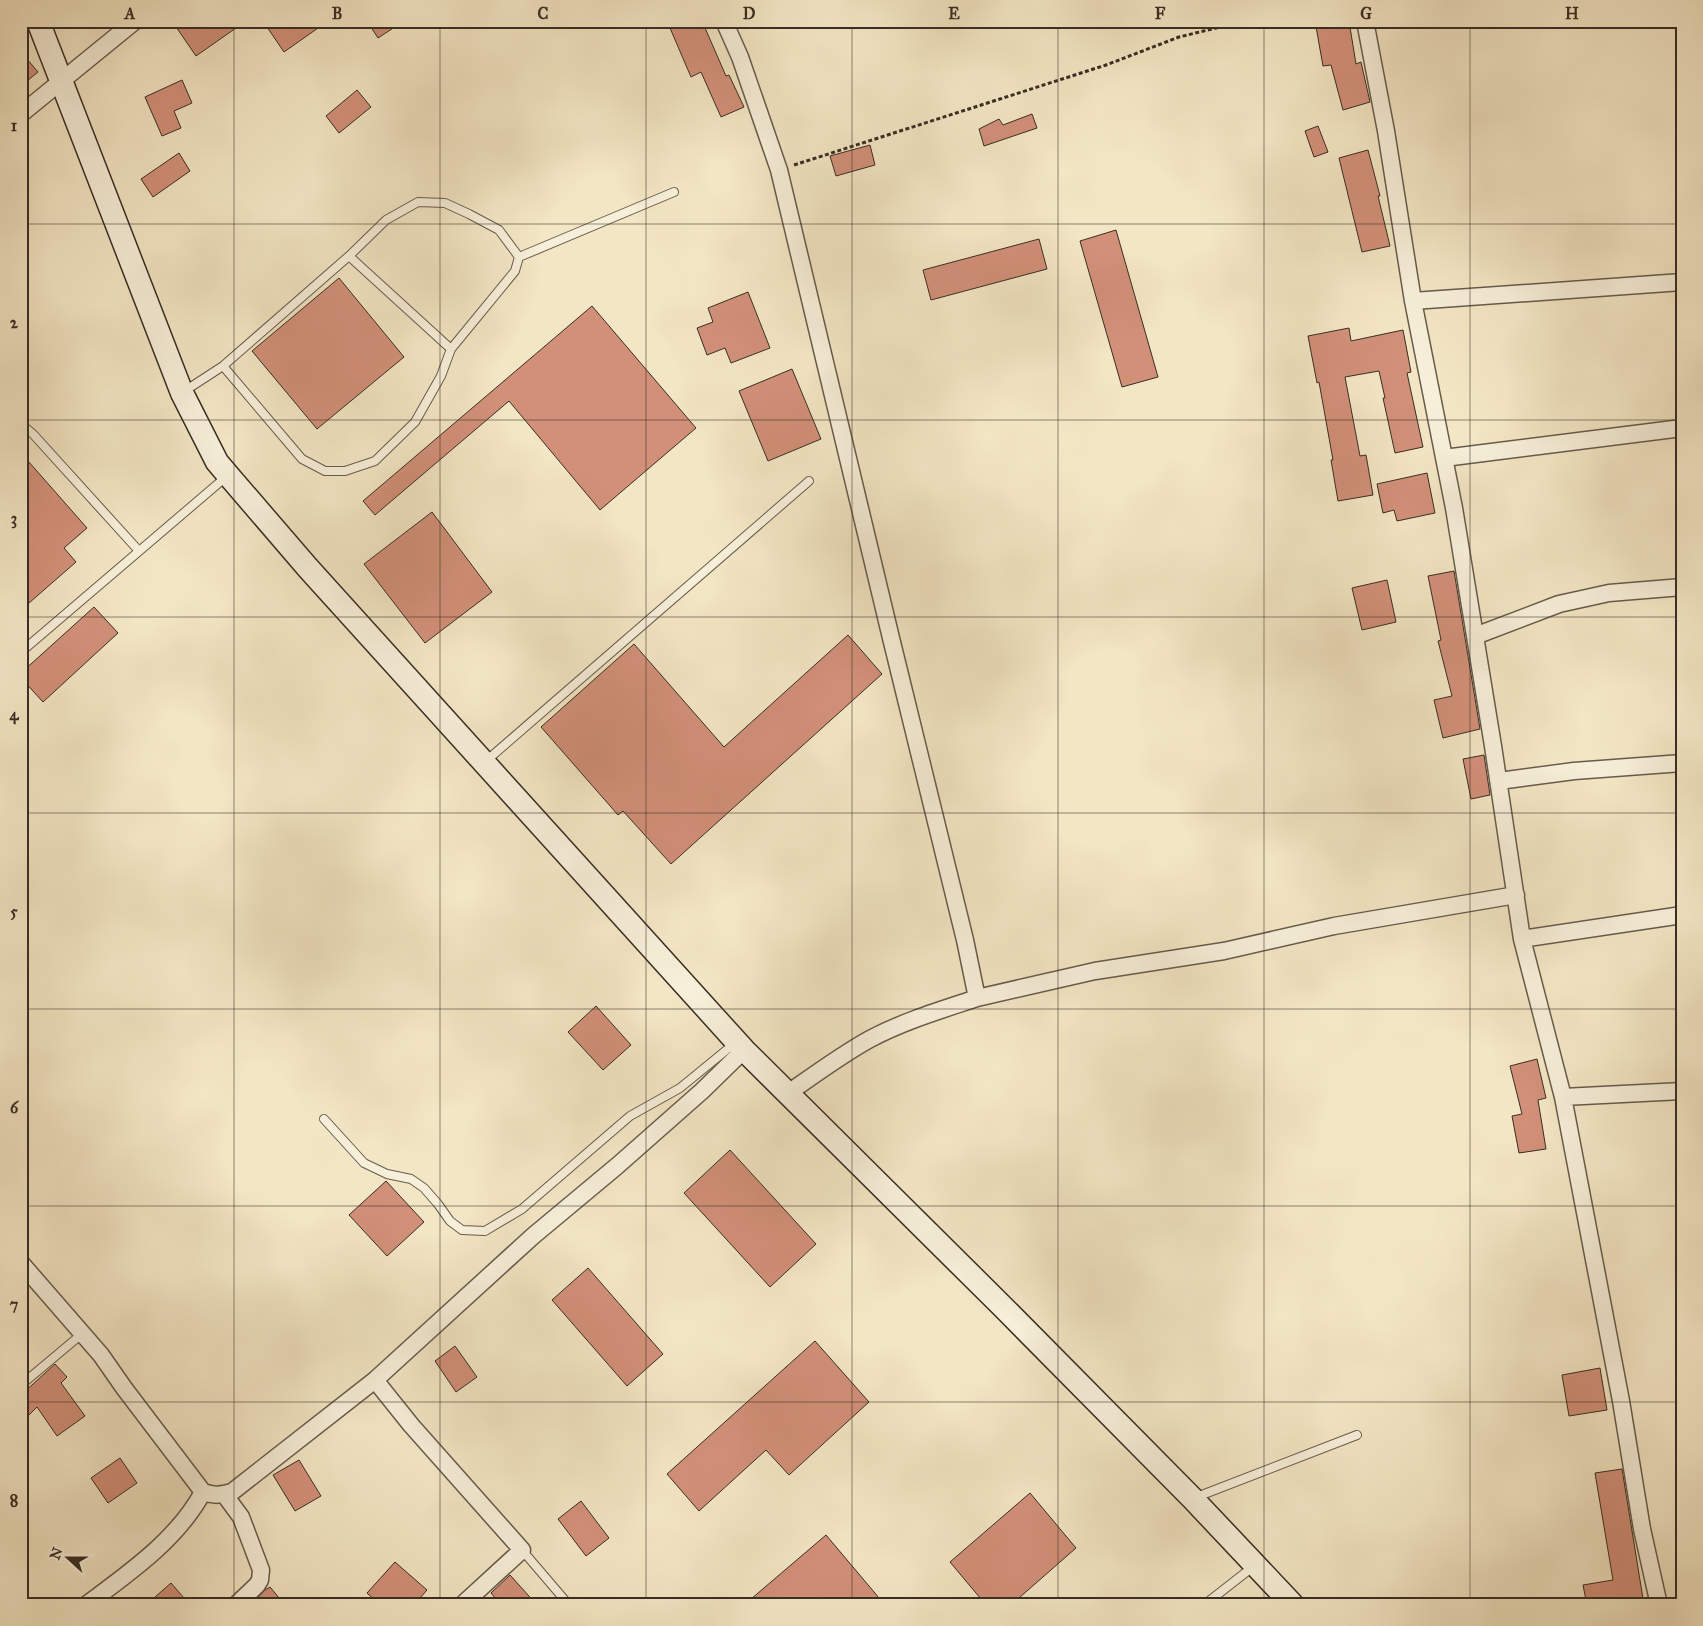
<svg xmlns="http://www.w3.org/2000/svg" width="1703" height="1626" font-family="'IM FELL Great Primer',serif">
  <rect width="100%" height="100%" fill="#f3e6c4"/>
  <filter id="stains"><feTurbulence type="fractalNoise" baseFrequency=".004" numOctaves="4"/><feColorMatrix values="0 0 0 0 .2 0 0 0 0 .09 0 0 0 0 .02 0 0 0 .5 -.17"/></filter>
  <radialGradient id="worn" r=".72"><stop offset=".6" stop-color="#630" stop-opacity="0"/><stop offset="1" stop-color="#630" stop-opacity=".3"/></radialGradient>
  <path fill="#d29079" stroke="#382d24" d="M172 21H246L196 56Z
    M276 21H328L284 52 267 27Z
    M367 21H404L378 38Z
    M685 21H702L726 76 729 75 744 107 721 117 701 72 691 77 670 28Z
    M1315 21H1349L1356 64 1361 62 1370 102 1343 110 1331 65 1323 66Z
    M21 52 38 72 21 86Z
    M182 80 192 103 174 111 181 128 162 136 145 97Z
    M357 90 371 107 339 133 326 116Z
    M1032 114 1037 128 984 146 979 129 999 119 1003 125Z
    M1318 126 1328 152 1314 157 1305 131Z
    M870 145 875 165 836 176 830 156Z
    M1368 150 1380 196H1378L1390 246 1362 252 1339 158Z
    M179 153 190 171 153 197 141 179Z
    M1116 230 1158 377 1122 387 1080 241Z
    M1039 239 1047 269 931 300 923 270Z
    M339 278 404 357 317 429 252 351Z
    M748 292 770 348 731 363 725 348 707 355 697 328 713 322 708 308Z
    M592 306 696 428 600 510 509 401 375 515 363 501Z
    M1349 328 1351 341 1403 330 1411 372 1407 373 1423 447 1395 453 1383 398H1385L1379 371 1345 377 1360 456 1366 455 1373 495 1338 501 1331 460H1333L1319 382 1317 383 1308 336Z
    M792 369 821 439 768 461 739 391Z
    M21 453 87 528 64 548 76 562 21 610Z
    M1427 473 1435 513 1397 521 1394 510 1383 513 1377 484Z
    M432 512 492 592 425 643 364 564Z
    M1454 571 1480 729 1443 738 1434 700 1452 696 1438 641 1441 640 1428 576Z
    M1387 580 1396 622 1362 630 1352 588Z
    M94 607 118 633 43 702 21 678V673Z
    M848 635 882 674 671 864 623 811 618 815 541 727 634 644 724 747Z
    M1484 755 1490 795 1471 799 1463 759Z
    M596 1006 631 1045 603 1070 568 1032Z
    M1537 1059 1546 1098 1538 1100 1546 1149 1519 1153 1512 1116 1522 1114 1510 1066Z
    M730 1150 816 1244 770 1287 684 1193Z
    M386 1181 424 1222 387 1256 349 1215Z
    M588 1268 663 1354 627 1386 552 1300Z
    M815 1341 869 1402 789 1475 766 1450 699 1511 667 1474Z
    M455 1346 477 1377 456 1392 435 1361Z
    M55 1364 67 1377 61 1383 85 1416 57 1436 37 1407 21 1423V1395Z
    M1600 1368 1607 1410 1569 1416 1562 1375Z
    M120 1458 137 1483 108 1503 91 1478Z
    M299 1460 321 1496 295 1511 273 1475Z
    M1622 1469 1644 1605H1587L1583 1585 1613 1580 1595 1473Z
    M1030 1493 1076 1548 1011 1605H986L950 1562Z
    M581 1501 609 1538 586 1556 558 1519Z
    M826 1535 885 1605H744Z
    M395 1562 427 1590 414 1605H380L367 1593Z
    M510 1575 537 1605H501L491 1593Z
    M171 1583 190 1605H146Z
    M270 1587 285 1605H251L265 1590Z"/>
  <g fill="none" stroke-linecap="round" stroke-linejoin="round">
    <defs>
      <path id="lane" d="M349 256 451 349
        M223 366 302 459 325 471H345L375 461 415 422 441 376 451 349 515 271 519 257
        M183 392 223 366 349 256 386 220 418 202 445 203 469 214 499 230 519 257 674 192
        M21 424 33 434 139 551
        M21 652 227 476
        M486 761 809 481
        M324 1119 364 1163 387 1174 411 1179 424 1188 438 1204 450 1221 462 1230 485 1231 522 1209 630 1116 680 1088 735 1043
        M21 1385 83 1333
        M1194 1498 1357 1435
        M522 1550 569 1605
        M1204 1605 1254 1566"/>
      <path id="street" d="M724 21 740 57 779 170 891 638 965 940 977 998 1095 971 1224 951 1334 926 1516 895
        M1365 21 1386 131 1413 301 1454 508 1493 746 1522 939 1563 1097 1621 1401 1642 1529 1659 1605
        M21 114 135 21
        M1413 301 1682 282
        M1444 458 1682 428
        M1475 636 1559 604 1609 593 1682 587
        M1499 781 1574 771 1682 763
        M1522 939 1682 915
        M787 1094C814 1075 841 1055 870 1039 904 1021 941 1010 977 998
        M1563 1097 1682 1091
        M21 1263 101 1355 124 1388 203 1492C214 1496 221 1495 232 1492L375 1380 533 1236 617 1166 702 1091 744 1050
        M375 1380 411 1425 522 1550 462 1605
        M224 1494 241 1517 261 1570 260 1580 257 1585 236 1605
        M86 1605C129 1573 177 1540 203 1492"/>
      <path id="secondary" d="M38 21 182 393 217 462 228 475 308 568 744 1050 1003 1307 1192 1498 1293 1605"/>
    </defs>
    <use href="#lane" stroke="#675b4c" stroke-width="10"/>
    <use href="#street" stroke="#675b4c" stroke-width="19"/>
    <use href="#secondary" stroke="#382d24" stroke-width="25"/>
    <path stroke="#382d24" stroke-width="3" stroke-dasharray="4 2.5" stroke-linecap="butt" d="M794 165 1106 65 1179 37 1245 21"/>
    <use href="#lane" stroke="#f7efd9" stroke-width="8"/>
    <use href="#street" stroke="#f7efd9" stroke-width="16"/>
    <use href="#secondary" stroke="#f7efd9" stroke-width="22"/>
  </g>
  <path fill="none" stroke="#382d24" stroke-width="1" stroke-opacity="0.55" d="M234 21V1605M440 21V1605M646 21V1605M852 21V1605M1058 21V1605M1264 21V1605M1470 21V1605M21 224H1682M21 420H1682M21 617H1682M21 813H1682M21 1009H1682M21 1206H1682M21 1402H1682"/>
  <rect width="1703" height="1626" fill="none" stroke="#f3e6c4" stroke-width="55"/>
  <g transform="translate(68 1558) rotate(291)" stroke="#f7efd9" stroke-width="4" paint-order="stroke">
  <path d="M0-4L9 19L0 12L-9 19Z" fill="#382d24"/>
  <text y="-8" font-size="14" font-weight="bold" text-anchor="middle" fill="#382d24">N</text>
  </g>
  <rect x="28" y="28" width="1648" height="1570" fill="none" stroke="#382d24" stroke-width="2"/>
  <g font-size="16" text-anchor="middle" font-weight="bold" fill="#382d24">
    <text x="130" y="19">A</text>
    <text x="337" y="19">B</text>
    <text x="543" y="19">C</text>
    <text x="749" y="19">D</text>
    <text x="954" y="19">E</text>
    <text x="1160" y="19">F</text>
    <text x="1366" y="19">G</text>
    <text x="1572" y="19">H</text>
    <text x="14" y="131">1</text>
    <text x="14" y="328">2</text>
    <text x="14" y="524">3</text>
    <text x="14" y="720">4</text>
    <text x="14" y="917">5</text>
    <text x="14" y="1113">6</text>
    <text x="14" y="1310">7</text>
    <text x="14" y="1506">8</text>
  </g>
  <rect width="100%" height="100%" filter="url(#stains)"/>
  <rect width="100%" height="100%" fill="url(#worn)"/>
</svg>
